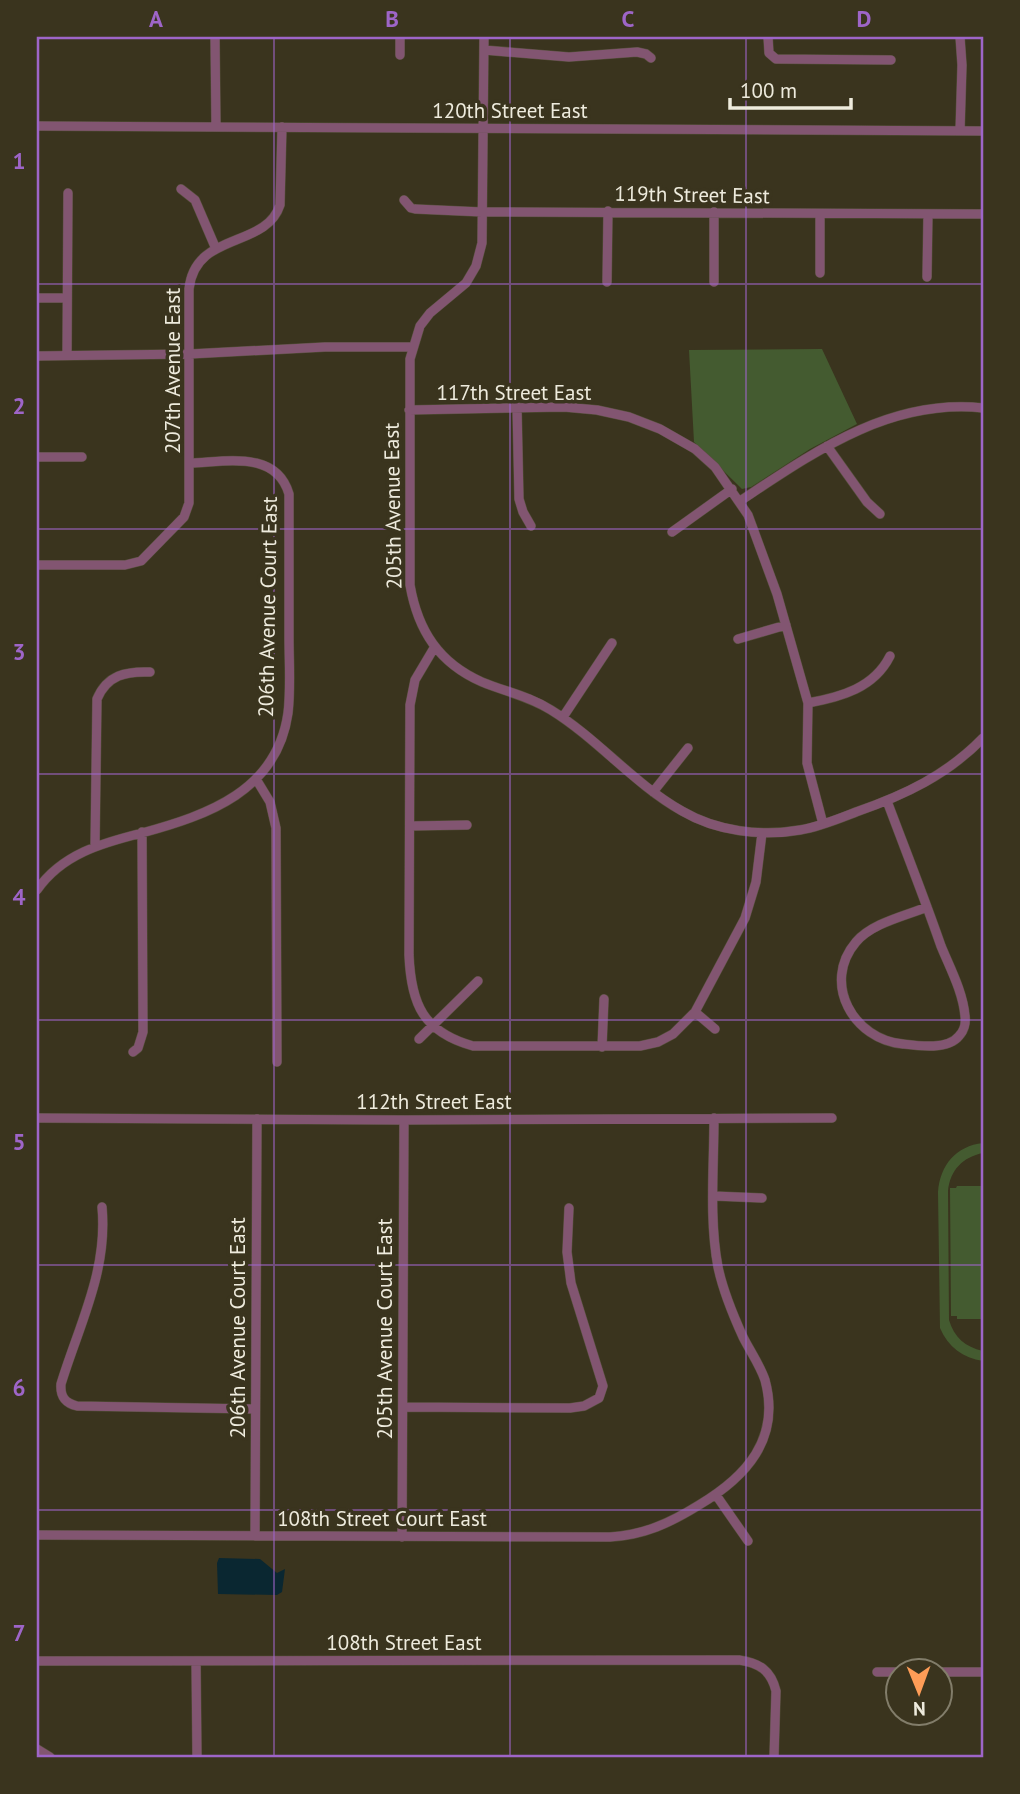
<svg xmlns="http://www.w3.org/2000/svg" width="1020" height="1794" font-family="'PT Sans',sans-serif">
  <rect width="100%" height="100%" fill="#3a341e"/>
  <path fill="#445b30" d="M822 349 857 424 810 449 751 487 742 489 694 442 689 350Z
    M983 1143V1153C963 1157 950 1170 948 1191L949 1320C954 1337 965 1347 983 1351V1361C963 1358 948 1347 940 1328L938 1192C940 1165 956 1146 983 1143Z
    M957 1186H983V1319H957V1316H951L950 1188H956Z"/>
  <path fill="#0a2731" d="M219 1558 260 1559 277 1573 285 1569 282 1592 277 1595 218 1594 217 1563Z"/>
  <g fill="none" stroke-linecap="round" stroke-linejoin="round">
    <defs>
      <path id="minor" d="M215 37 216 127
        M400 37V55
        M484 37 482 243 476 266 466 283 430 313 420 326 410 359V585C418 631 439 663 482 682 506 692 529 696 551 710 598 739 634 784 682 811 716 831 761 837 800 830 819 827 838 819 856 812 905 795 947 775 983 738
        M768 37 769 53 776 59 891 60
        M960 37 962 65 960 131
        M484 50 569 57 637 52 646 54 651 58
        M37 126 983 131
        M181 189 195 200 216 249
        M404 200 411 208 415 209 482 212 983 214
        M714 212V282
        M820 214V273
        M927 277 928 214
        M607 282 608 211
        M37 298H66
        M67 355 68 193
        M37 356 190 354 325 347H413
        M517 407 519 499 523 512 531 526
        M409 410 564 407 597 410 629 417 660 429 695 449 715 467 748 515 777 594 808 703 807 763 823 824
        M827 446 867 502 880 514
        M37 457H82
        M740 501C814 452 890 398 983 408
        M672 532 732 489
        M37 565H125L141 561 184 517 189 503V289C195 231 266 249 280 205L282 127
        M738 639 786 625
        M434 648 415 680 410 705 409 955C411 1004 423 1032 473 1046H640L658 1042 673 1034 695 1012 745 918 756 882 762 833
        M808 703C841 697 874 688 890 656
        M563 717 612 643
        M256 779 270 802 276 828 277 1062
        M653 792 688 748
        M887 801C905 849 924 897 941 946 950 968 963 992 965 1016 966 1023 964 1031 959 1036 948 1050 919 1046 903 1044 854 1040 821 983 856 942 872 923 905 916 927 907
        M410 826 467 825
        M95 846 97 699C107 675 126 671 150 672
        M37 890C62 854 102 843 142 833 208 815 277 791 288 713 291 688 289 662 289 638 289 590 289 542 289 494 276 450 226 462 190 463
        M695 1012 715 1029
        M419 1039 478 981
        M602 1047 604 999
        M133 1052 138 1048 143 1032 142 832
        M37 1118 404 1120 832 1118
        M714 1196 762 1198
        M102 1207C108 1271 79 1325 61 1384 60 1397 65 1403 77 1406L255 1409
        M403 1407 570 1408 584 1406 599 1398 603 1386 571 1283 567 1252 569 1208
        M716 1495 748 1541
        M37 1535 610 1537C644 1535 670 1523 699 1505 746 1477 781 1439 765 1380 760 1365 750 1351 743 1337 733 1315 723 1291 718 1267 709 1219 714 1167 714 1118
        M255 1536 257 1119
        M402 1537 404 1120
        M37 1661 739 1660C759 1663 771 1670 776 1691L774 1757
        M196 1661 197 1757
        M877 1672H898
        M940 1672H983
        M37 1749 50 1757"/>
    </defs>
    <use href="#minor" stroke="#57513d" stroke-width="10"/>
    <use href="#minor" stroke="#825571" stroke-width="9"/>
  </g>
  <path fill="none" stroke="#9e65c8" stroke-width="2" stroke-opacity="0.55" d="M274 37V1757M510 37V1757M746 37V1757M37 284H983M37 529H983M37 774H983M37 1020H983M37 1265H983M37 1510H983"/>
  <g text-anchor="middle" stroke-width="7" stroke-linejoin="round" paint-order="stroke">
    <g font-size="21" fill="#eeebdd" stroke="#3a341e">
      <text x="510" y="118">120th Street East</text>
      <text transform="translate(692 195) rotate(1)" y="7">119th Street East</text>
      <text transform="translate(173 371) rotate(-90)" y="7">207th Avenue East</text>
      <text x="514" y="400">117th Street East</text>
      <text transform="translate(393 506) rotate(-91)" y="7">205th Avenue East</text>
      <text transform="translate(268 607) rotate(-89)" y="7">206th Avenue Court East</text>
      <text x="434" y="1109">112th Street East</text>
      <text transform="translate(238 1328) rotate(-90)" y="7">206th Avenue Court East</text>
      <text transform="translate(385 1329) rotate(-90)" y="7">205th Avenue Court East</text>
      <text x="382" y="1526">108th Street Court East</text>
      <text x="404" y="1650">108th Street East</text>
    </g>
  </g>
  <rect width="1020" height="1794" fill="none" stroke="#3a341e" stroke-width="77"/>
  <g transform="translate(919 1692) rotate(179)"><circle r="33" fill="#3a341e" stroke="#827d6a" stroke-width="2"/>
  <path d="M0-5L12 26L0 18L-12 26Z" fill="#fe9c57"/>
  <text y="-10" font-size="19" font-weight="bold" text-anchor="middle" fill="#eeebdd">N</text>
  </g>
  <path d="M730 98v10h121v-10" fill="none" stroke="#eeebdd" stroke-width="3.5"/>
  <text x="740" y="98" font-size="21" fill="#eeebdd" stroke="#3a341e" stroke-width="5" paint-order="stroke">100 m</text>
  <rect x="38" y="38" width="944" height="1718" fill="none" stroke="#9e65c8" stroke-width="2.5"/>
  <g font-size="23" text-anchor="middle" font-weight="bold" fill="#9e65c8">
    <text x="156" y="27">A</text>
    <text x="392" y="27">B</text>
    <text x="628" y="27">C</text>
    <text x="864" y="27">D</text>
    <text x="19" y="169">1</text>
    <text x="19" y="414">2</text>
    <text x="19" y="660">3</text>
    <text x="19" y="905">4</text>
    <text x="19" y="1150">5</text>
    <text x="19" y="1396">6</text>
    <text x="19" y="1641">7</text>
  </g>
</svg>
